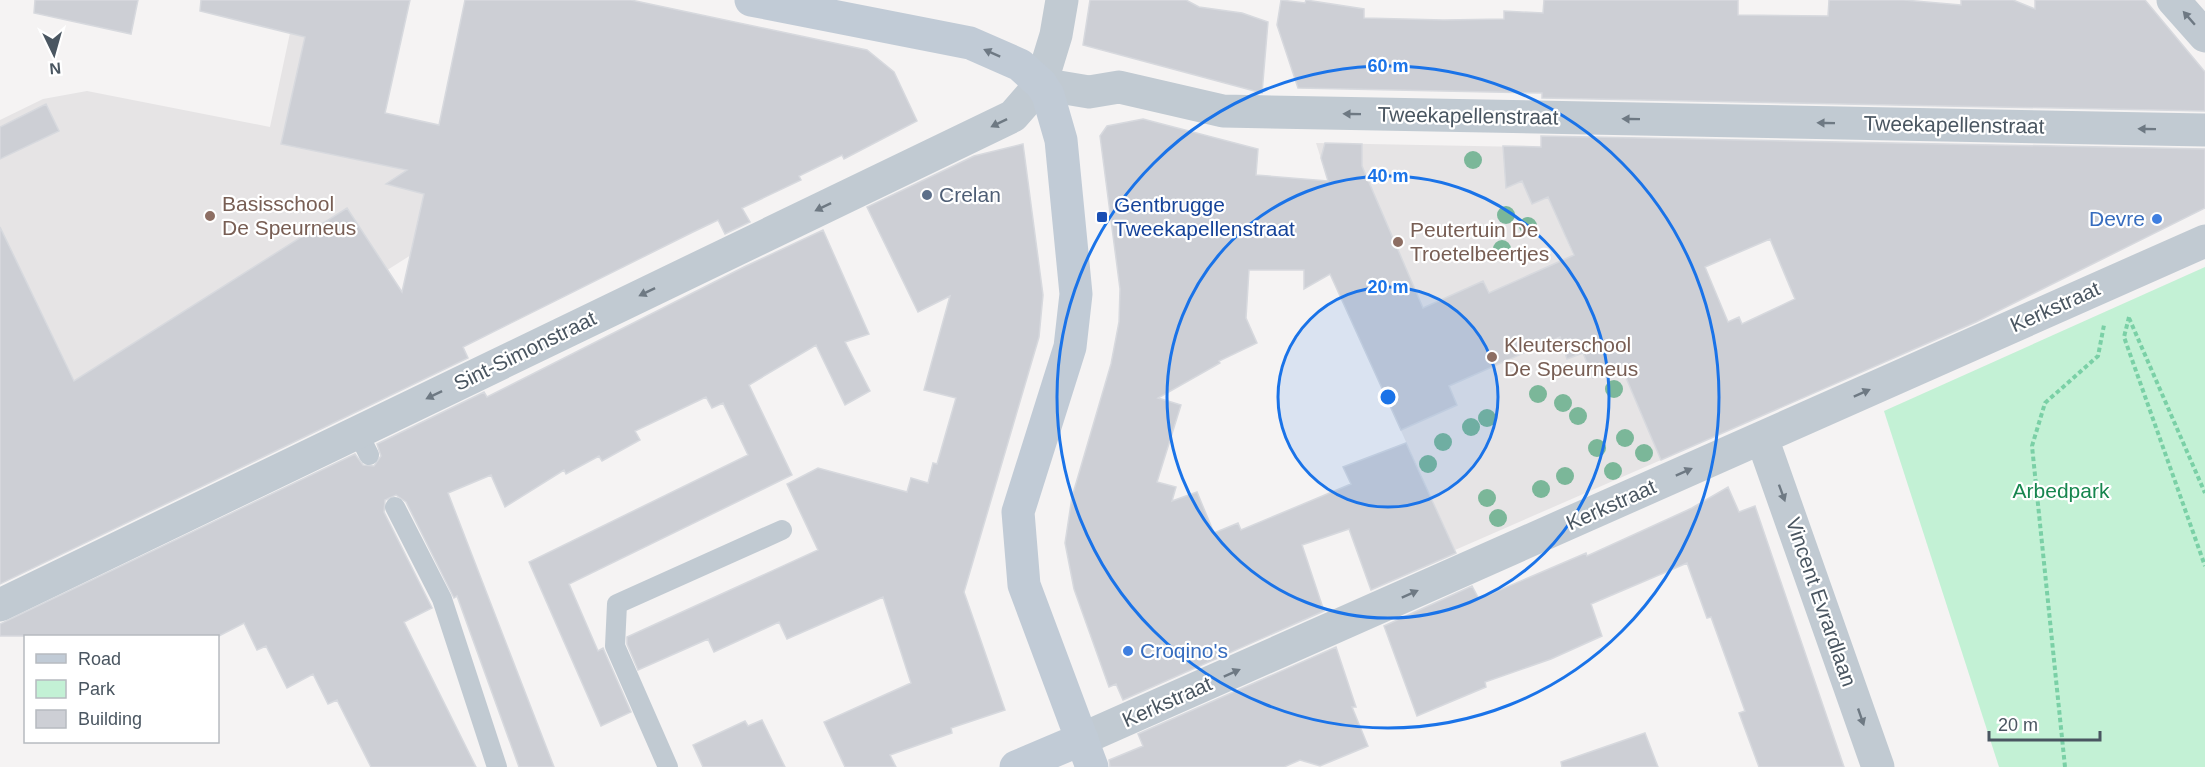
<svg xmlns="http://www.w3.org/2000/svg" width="2205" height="767" font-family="Arial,sans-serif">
  <rect width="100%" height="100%" fill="#f5f3f3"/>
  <path fill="#e6e4e5" d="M297 0H353L323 139 431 162 411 255 313 317 102 438 0 227V120L43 99 87 91 270 127Z
    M1316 143 1527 147 1661 460 1455 550 1330 274 1361 256 1328 181Z"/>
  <path fill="#c3f1d5" d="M2205 267V767H1999L1884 411Z"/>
  <path fill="#cdcfd5" stroke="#d7d9de" stroke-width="1.5" fill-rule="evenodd" d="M35 0H138L131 34 34 13Z
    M201 0H410L385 113 439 125 465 0H631L867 50 894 72 917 121 844 159 842 155 799 176 801 180 742 208 750 222 725 234 718 220 693 232 463 347 468 358 0 584V227L74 381 347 208 402 292 424 194 386 184 407 170 281 144 305 37 200 11Z
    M1090 0H1186L1199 7 1242 13 1268 22 1262 93 1083 45Z
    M1281 0 1305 3 1306 0 1364 9V18L1444 20 1504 19V11L1543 13 1544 0H1738V15L1828 16 1829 0H1904L1961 5V0H2013L2035 9V0H2145L2205 72V111L1542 98V93L1298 88 1277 25Z
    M46 104 59 131 0 159V127Z
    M1143 119 1258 149 1256 175 1328 181 1321 158 1325 143 1362 144V166L1423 308 1483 281 1489 293 1574 255 1548 197 1532 204 1522 181 1506 188 1503 146 1541 147V136L2205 149V208L1976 322 1661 460 1621 366 1593 378 1583 353 1567 359 1560 337 1449 386 1457 405 1401 430 1330 274 1304 289V270H1249L1246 318 1257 343 1219 361 1220 363 1158 398 1181 405 1157 482 1176 487 1172 501 1197 492 1214 533 1238 523 1241 530 1351 484 1343 467 1406 443 1456 553 1371 590 1349 529 1302 545 1324 611 1123 700 1116 684 1109 687 1074 589 1065 543 1072 497 1111 364 1119 322 1120 289 1100 136 1107 126ZM1770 239 1795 299 1742 324 1739 317 1728 322 1705 267Z
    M1023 144 1043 295 1039 337 964 592 1005 710 951 728 952 733 890 755 896 767H845L824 722 911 683 883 597 787 639 779 622 714 652 708 639 638 670 627 644V637L818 550 787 484 818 468 907 492 911 478 928 483 933 463 937 464 956 398 924 390 950 296 918 312 867 207 974 156Z
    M823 230 869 334 845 342 870 391 845 405 816 345 749 385 792 475 569 584 598 651 603 648 631 712 601 726 529 562 748 455 723 403 712 408 706 397 635 431 640 440 602 461 599 456 566 474 564 470 505 507 491 475 448 493 554 767H519L457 596 454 598 406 502 396 495 385 500 384 512 432 608 404 622 476 767H371L337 700 328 704 313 674 287 688 266 646 257 650 244 623 219 636H0V624L355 454 363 465 374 466 381 456 377 444 484 392 487 397 744 267Z
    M1728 487 1739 512 1755 506 1844 767H1759L1739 713 1745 711 1711 617 1707 618 1687 563 1591 604 1602 636 1551 659 1485 682 1486 687 1417 716 1384 626 1472 586 1479 599 1586 553 1587 556 1692 508Z
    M1336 647 1356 707H1352L1368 746 1320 766 1300 760 1284 767H1110L1109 760 1143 746 1138 734Z
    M762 720 785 767H703L693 745 745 721 748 726Z
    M1645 733 1658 767H1562L1561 762Z"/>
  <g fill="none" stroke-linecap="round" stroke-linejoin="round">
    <path stroke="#7ad0a6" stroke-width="4" stroke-dasharray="4.5 3" stroke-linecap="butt" d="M2129 317 2124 337 2205 566
      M2129 318 2205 493
      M2065 767 2032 446 2045 403 2098 356 2104 325"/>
    <path stroke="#c1cad2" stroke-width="20" d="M357 431 369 455
      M395 507 442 599 497 767
      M668 767 615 646 617 604 782 530"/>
    <path stroke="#c1cad2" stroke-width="33" d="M2173 0 2205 36
      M1041 84 1089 92 1119 87 1223 111 2205 130
      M1762 438 1878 767
      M0 605 1013 116 1041 84 1056 35 1062 0
      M1082 739 2205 241"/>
    <path stroke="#c1cbd6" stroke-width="33" d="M751 0 970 43 1020 65 1041 84 1048 95 1061 140 1076 294 1070 347 1018 512 1024 585 1092 767
      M1016 767 1082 739"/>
  </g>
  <g fill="#7bb799">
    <circle cx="1473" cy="160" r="9"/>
    <circle cx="1506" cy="215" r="9"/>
    <circle cx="1528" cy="226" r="9"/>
    <circle cx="1502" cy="249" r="9"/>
    <circle cx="1614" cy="389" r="9"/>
    <circle cx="1538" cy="394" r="9"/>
    <circle cx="1563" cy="403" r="9"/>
    <circle cx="1578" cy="416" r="9"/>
    <circle cx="1487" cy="418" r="9"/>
    <circle cx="1471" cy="427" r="9"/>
    <circle cx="1625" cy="438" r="9"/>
    <circle cx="1443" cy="442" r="9"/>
    <circle cx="1597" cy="448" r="9"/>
    <circle cx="1644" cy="453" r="9"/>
    <circle cx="1428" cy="464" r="9"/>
    <circle cx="1613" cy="471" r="9"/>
    <circle cx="1565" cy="476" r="9"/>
    <circle cx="1541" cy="489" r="9"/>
    <circle cx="1487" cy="498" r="9"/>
    <circle cx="1498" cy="518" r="9"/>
  </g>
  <defs><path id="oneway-solid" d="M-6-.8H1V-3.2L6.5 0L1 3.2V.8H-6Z" transform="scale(1.5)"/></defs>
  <g fill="#6e7983">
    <use href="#oneway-solid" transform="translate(2189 18) rotate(-131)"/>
    <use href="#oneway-solid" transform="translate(1352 114) rotate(-179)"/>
    <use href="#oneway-solid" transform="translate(1631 119) rotate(-179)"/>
    <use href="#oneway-solid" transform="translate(999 123) rotate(154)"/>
    <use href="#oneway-solid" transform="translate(1826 123) rotate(-179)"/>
    <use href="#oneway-solid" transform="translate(2147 129) rotate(-179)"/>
    <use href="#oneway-solid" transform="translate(823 207) rotate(154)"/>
    <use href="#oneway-solid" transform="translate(647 292) rotate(154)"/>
    <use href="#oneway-solid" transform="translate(1862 393) rotate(-24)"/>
    <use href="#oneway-solid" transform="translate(434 395) rotate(154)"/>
    <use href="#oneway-solid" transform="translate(1684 472) rotate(-24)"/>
    <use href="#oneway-solid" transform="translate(1782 493) rotate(70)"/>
    <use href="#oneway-solid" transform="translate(1410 594) rotate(-24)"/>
    <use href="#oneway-solid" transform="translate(1232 673) rotate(-24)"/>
    <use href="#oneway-solid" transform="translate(1861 717) rotate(71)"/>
  </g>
  <use fill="#6e7984" href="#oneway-solid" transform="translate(992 53) rotate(-156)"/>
  <circle cx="1388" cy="397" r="110" fill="#1a73e8" fill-opacity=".12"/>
  <g fill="none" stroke="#1a73e8" stroke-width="3">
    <circle cx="1388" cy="397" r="110"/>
    <circle cx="1388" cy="397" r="221"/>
    <circle cx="1388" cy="397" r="331"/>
  </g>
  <circle fill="#5c6f8a" stroke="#fff" stroke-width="2" cx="927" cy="195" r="6"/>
  <g fill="#8d6e63" stroke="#fff" stroke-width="2">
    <circle cx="210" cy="216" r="6"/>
    <circle cx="1398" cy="242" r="6"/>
    <circle cx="1492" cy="357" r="6"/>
  </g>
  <rect fill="#1a4fb4" stroke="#fff" stroke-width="2" x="1096" y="211" width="12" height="12" rx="3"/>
  <g fill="#3f7fe0" stroke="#fff" stroke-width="2">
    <circle cx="2157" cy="219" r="6"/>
    <circle cx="1128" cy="651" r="6"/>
  </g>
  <g text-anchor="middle" stroke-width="4.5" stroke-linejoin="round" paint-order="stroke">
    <g font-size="21" fill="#4a5661" stroke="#fff">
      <text transform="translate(1468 116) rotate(1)" y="7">Tweekapellenstraat</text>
      <text transform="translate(1954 125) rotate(1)" y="7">Tweekapellenstraat</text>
      <text transform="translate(2055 307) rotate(-24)" y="7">Kerkstraat</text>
      <text transform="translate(525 351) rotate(-26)" y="7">Sint-Simonstraat</text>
      <text transform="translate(1611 505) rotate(-24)" y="7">Kerkstraat</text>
      <text transform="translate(1821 602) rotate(71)" y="7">Vincent Evrardlaan</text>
      <text transform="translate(1167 702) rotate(-24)" y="7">Kerkstraat</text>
    </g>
    <g font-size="21" fill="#4e5e75" stroke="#fff" text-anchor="start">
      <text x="939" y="202">Crelan</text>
    </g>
    <g font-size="21" fill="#785e54" stroke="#fff" text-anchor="start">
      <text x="222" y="211">Basisschool<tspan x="222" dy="24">De Speurneus</tspan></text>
      <text x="1410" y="237">Peutertuin De<tspan x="1410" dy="24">Troetelbeertjes</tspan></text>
      <text x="1504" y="352">Kleuterschool<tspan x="1504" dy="24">De Speurneus</tspan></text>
    </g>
    <g font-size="21" fill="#164399" stroke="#fff" text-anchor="start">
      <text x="1114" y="212">Gentbrugge<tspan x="1114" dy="24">Tweekapellenstraat</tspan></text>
    </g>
    <g font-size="21" fill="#366cbe" stroke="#fff" text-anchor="end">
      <text x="2145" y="226">Devre</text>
      <text x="1140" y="658" text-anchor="start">Croqino's</text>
    </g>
    <g font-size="21" fill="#17864f" stroke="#fff">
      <text x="2061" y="498">Arbedpark</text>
    </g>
  </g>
  <circle cx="1388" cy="397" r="9" fill="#1a73e8" stroke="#fff" stroke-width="3"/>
  <g font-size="18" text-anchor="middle" font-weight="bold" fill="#1a73e8" stroke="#fff" stroke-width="4.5" stroke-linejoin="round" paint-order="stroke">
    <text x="1388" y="72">60 m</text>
    <text x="1388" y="182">40 m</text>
    <text x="1388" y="293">20 m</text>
  </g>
  <rect x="24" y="635" width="195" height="108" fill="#ffffff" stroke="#b7bbc0" stroke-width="1.5"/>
  <rect x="36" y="654" width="30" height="9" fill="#c1cbd6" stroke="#b7bbc0" stroke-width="1.5"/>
  <text x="78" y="665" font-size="18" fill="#4a5661">Road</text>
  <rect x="36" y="680" width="30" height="18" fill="#c3f1d5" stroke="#b7bbc0" stroke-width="1.5"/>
  <text x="78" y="695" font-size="18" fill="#4a5661">Park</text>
  <rect x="36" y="710" width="30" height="18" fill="#cdcfd5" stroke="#b7bbc0" stroke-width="1.5"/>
  <text x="78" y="725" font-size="18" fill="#4a5661">Building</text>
  <g transform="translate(54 54) rotate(175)" stroke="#ffffff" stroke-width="4.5" paint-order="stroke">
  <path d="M0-4.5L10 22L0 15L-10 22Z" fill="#4a5661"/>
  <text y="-9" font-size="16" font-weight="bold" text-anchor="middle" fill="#4a5661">N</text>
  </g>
  <path d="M1989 731v9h111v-9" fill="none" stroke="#4a5661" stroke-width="3"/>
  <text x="1998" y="731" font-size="18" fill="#4a5661" stroke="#ffffff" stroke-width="4.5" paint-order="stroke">20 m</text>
</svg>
